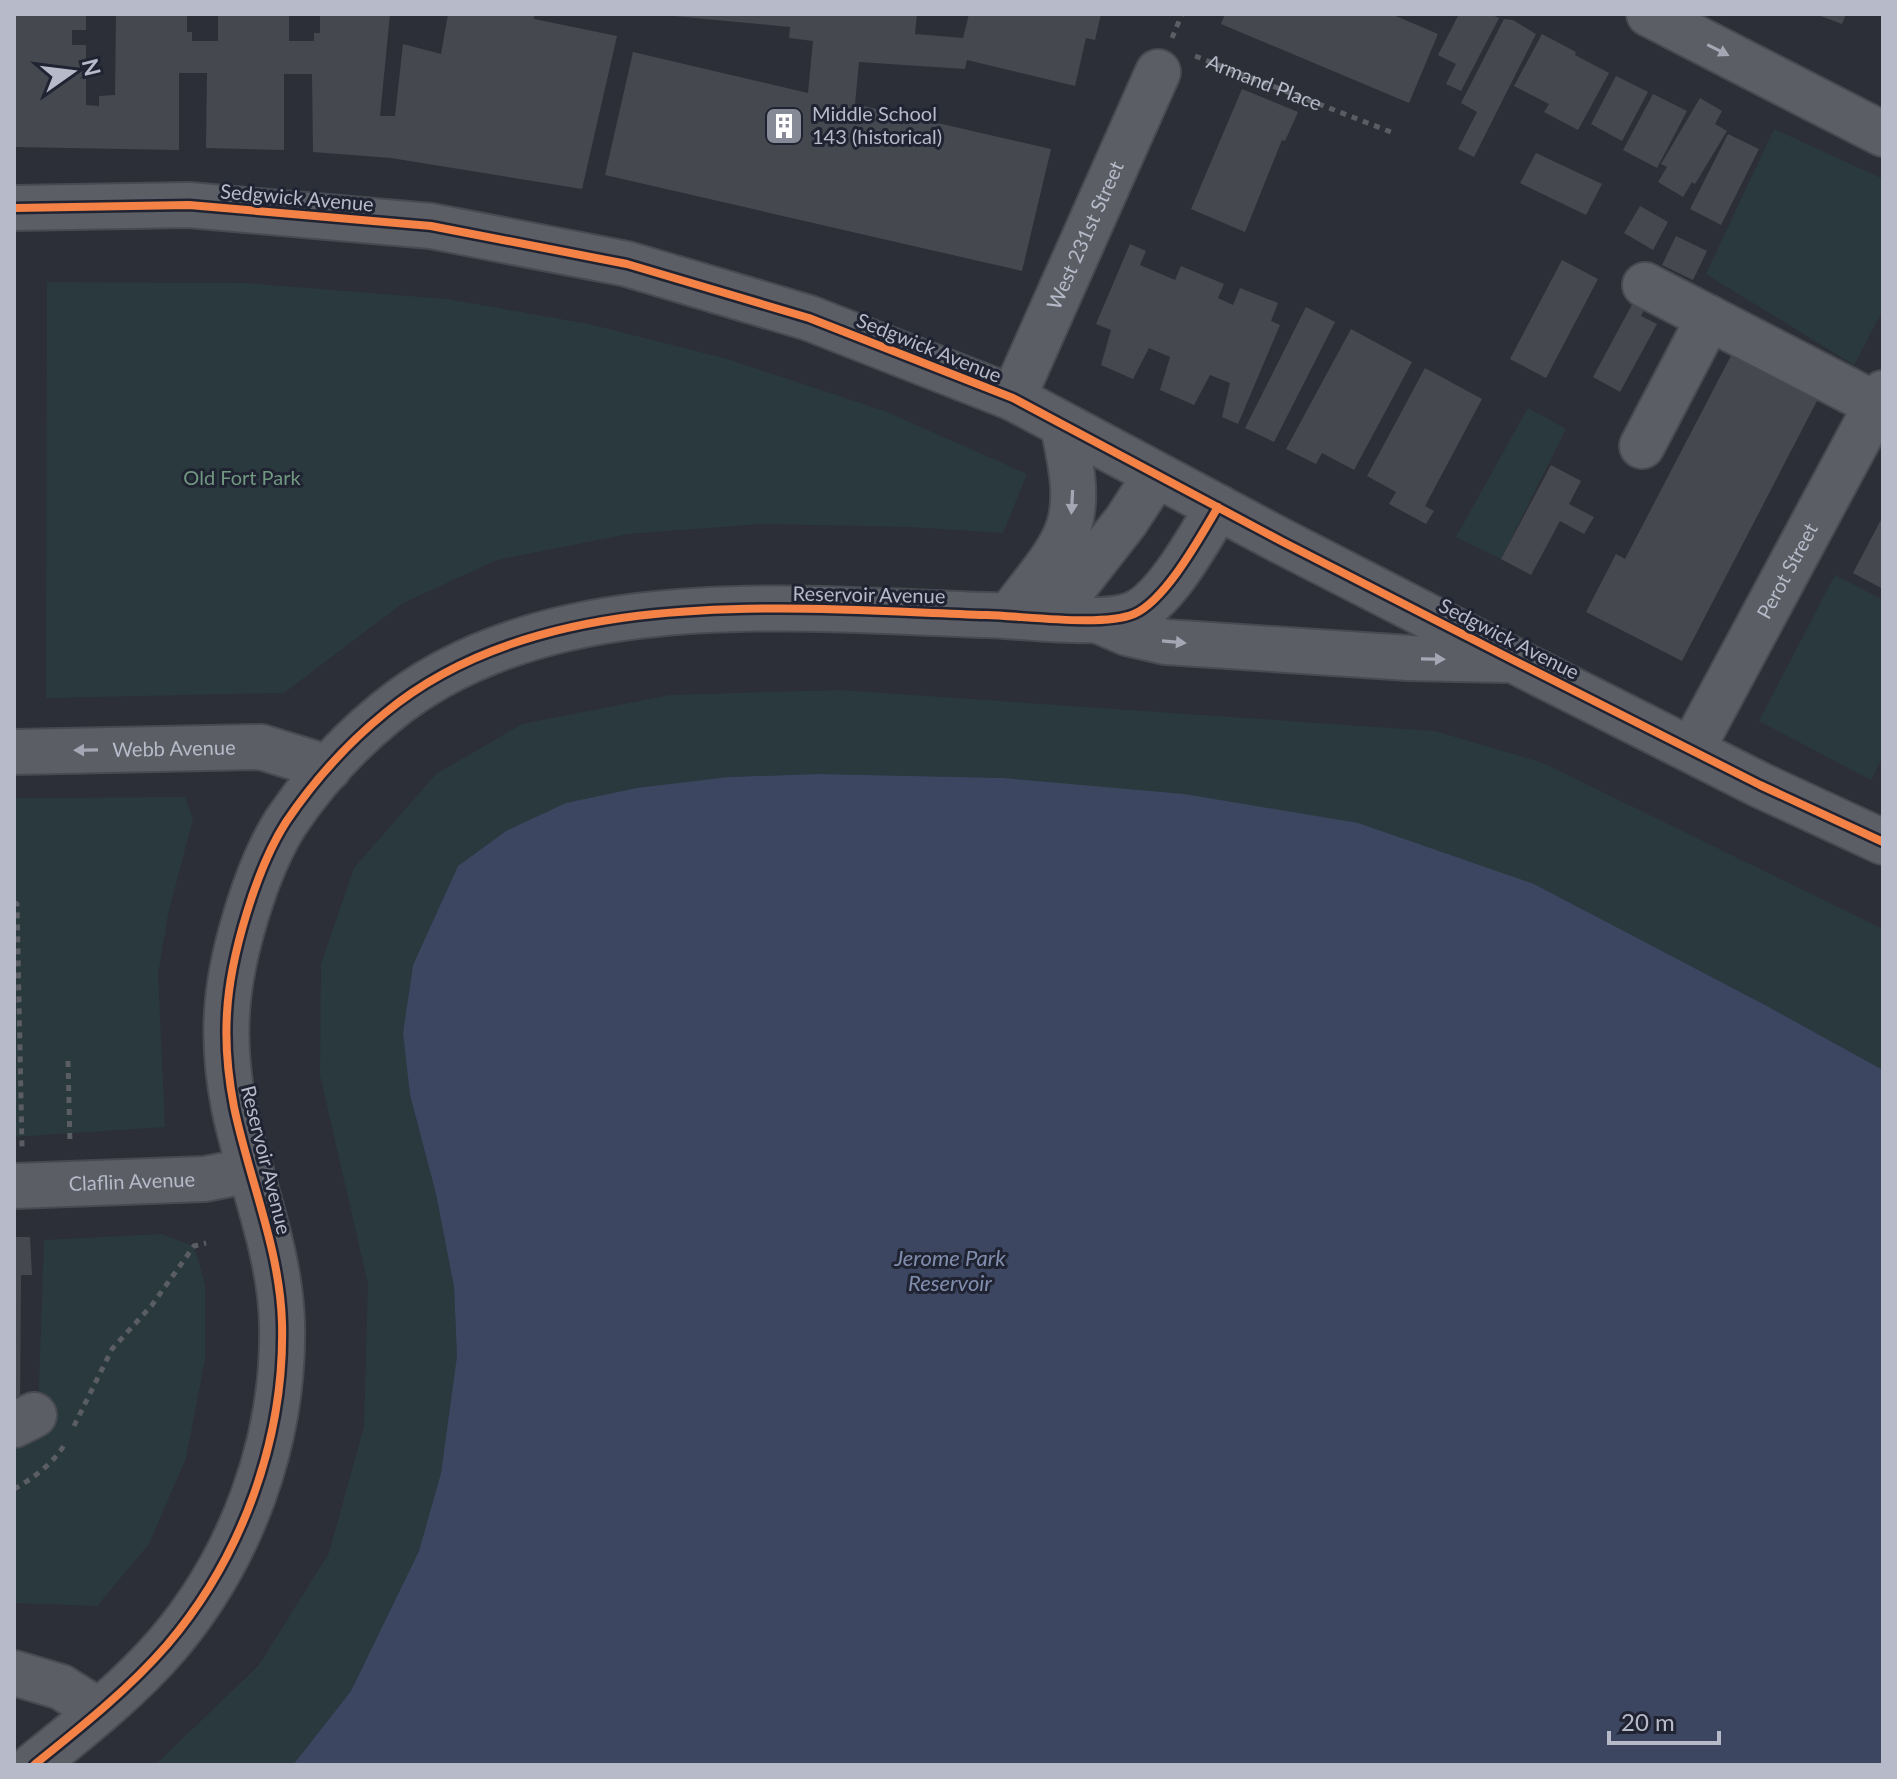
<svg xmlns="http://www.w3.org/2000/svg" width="1897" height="1779" font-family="Lato,sans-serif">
  <rect width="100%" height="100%" fill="#2c2f38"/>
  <path fill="#2a393e" d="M1774 129 1883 179V310L1854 365 1706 274Z
    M47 282 245 283 447 299 589 324 727 359 887 412 1027 474 1003 533 910 527 761 524 628 534 497 560 403 603 284 693 46 698Z
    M1528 408 1566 429 1501 559 1456 537Z
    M1835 575 1883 600V756L1871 780 1759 721Z
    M840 690 1435 731 1543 763 1883 929V1070L1765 1005 1534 884 1003 778 818 774 729 777 506 831 458 866 413 965 403 1033 410 1095 436 1194 454 1287 457 1356 441 1473 419 1551 351 1691 293 1765H155L259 1665 329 1553 364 1427 368 1284 320 1075 321 964 354 868 436 774 522 724 670 695Z
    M185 797 193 819 168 914 158 974 165 1127 14 1137V798Z
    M161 1234 194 1246 205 1284V1359L186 1458 149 1544 97 1606 14 1603V1429L38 1416 44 1240Z"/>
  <path fill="#3c4660" d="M818 774 1003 778 1184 794 1358 823 1534 884 1765 1005 1883 1070V1765H293L351 1691 419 1551 441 1473 457 1356 454 1287 436 1194 410 1095 403 1033 413 965 458 866 506 831 566 803 637 788 729 777Z"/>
  <path fill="#464850" d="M14 14H86V30H72V45H86V105L99 106V96L115 95 116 14H187V32H192V41H218V14H289V41H314V33H320V14H390L380 116H395L403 44 441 54 448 14H535L534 19 617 36 582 189 391 158 313 152 312 74H284V150L206 148 207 73H179V150L14 147Z
    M674 14H917L915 34 963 38 969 14H1101L1095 40 1086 38 1075 86 967 60 965 69 859 62 855 104 1051 149 1022 271 605 175 633 52 808 93 813 41 789 38 790 27 674 16Z
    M1225 14H1391L1438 34 1409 103 1221 24Z
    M1459 14H1490L1499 18 1461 91 1446 84 1456 64 1438 55Z
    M1815 14H1846L1842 24Z
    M1504 19 1513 20 1536 34 1474 157 1458 149 1477 112 1461 103Z
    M1542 34 1576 52 1575 55 1609 73 1578 130 1544 112 1549 104 1514 86Z
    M1616 76 1648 92 1622 141 1591 124Z
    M1242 89 1298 112 1285 141 1282 140 1245 232 1191 209Z
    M1653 94 1687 111 1657 168 1623 150Z
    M1700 98 1722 111 1715 124 1727 131 1695 184 1692 182 1683 197 1658 182 1667 167 1661 164Z
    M1728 134 1759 149 1721 225 1690 209Z
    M1536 153 1602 184 1586 215 1520 183Z
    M1640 206 1668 222 1653 250 1624 233Z
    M1676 236 1707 251 1693 280 1662 265Z
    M1130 244 1146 251 1140 265 1175 280 1181 266 1224 284 1218 298 1233 305 1240 288 1278 303 1271 321 1280 325 1238 424 1222 417 1230 383 1210 375 1194 405 1160 390 1170 357 1149 348 1133 379 1101 365 1111 330 1096 324Z
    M1562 260 1598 279 1546 378 1510 359Z
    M1635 299 1646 306 1641 316 1657 324 1620 392 1593 377Z
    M1306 307 1335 322 1274 442 1245 428Z
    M1351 329 1412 362 1354 470 1322 453 1316 464 1286 449Z
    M1733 352 1819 397 1682 661 1586 612 1616 554 1625 559Z
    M1425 368 1482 399 1425 506 1434 511 1426 524 1389 504 1396 492 1367 476Z
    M1551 465 1581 481 1569 504 1594 517 1584 534 1560 521 1531 575 1501 559Z
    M1883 516V589L1853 573Z
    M14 1237H30L32 1275H21L20 1408 14 1410Z"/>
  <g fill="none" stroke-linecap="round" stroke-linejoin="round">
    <defs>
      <g id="minor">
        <path d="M1649 14 1883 134"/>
        <path d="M14 208 189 205 431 226 627 264 809 318 1013 398 1281 541 1515 661 1760 785 1883 842"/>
        <path d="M1645 285 1877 405"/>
        <path id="s2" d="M1013 398 1158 72"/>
        <path d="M1642 446 1709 318"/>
        <path d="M1010 615C1028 589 1060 556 1069 526 1079 493 1069 457 1063 425"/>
        <path d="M1051 617 1126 521 1156 475"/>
        <path d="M1099 621 1127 633 1166 642 1409 658 1505 660"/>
        <path id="s3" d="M1692 749 1883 393"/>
        <path id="s4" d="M14 752 261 747 329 768"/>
        <path id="s5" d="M14 1186 205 1179 251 1170"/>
        <path d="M14 1425 34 1415"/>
        <path d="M14 1673 61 1687 99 1711"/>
        <path d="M34 1765C80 1728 128 1690 167 1645 242 1557 285 1439 282 1323 280 1249 249 1179 234 1107 228 1076 225 1044 227 1013 230 957 256 869 286 822 313 782 348 743 385 713 544 581 795 609 987 615 1024 616 1103 627 1134 614 1166 600 1200 537 1218 507"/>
      </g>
    </defs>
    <use href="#minor" stroke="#484a51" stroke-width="48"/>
    <g stroke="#5a5d63" stroke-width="5" stroke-dasharray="6 6" stroke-linecap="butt">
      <path d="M1172 38 1182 14"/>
      <path id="s1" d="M1195 56 1391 132"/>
      <path d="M14 902 17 904 22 1147"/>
      <path d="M68 1061 70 1144"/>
      <path d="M74 1426 112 1349 152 1305 194 1246 206 1243"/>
      <path d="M14 1489C34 1478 55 1462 66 1442"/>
    </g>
    <use href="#minor" stroke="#5c5e66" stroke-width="44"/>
    <defs>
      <path id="cycleway" d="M14 208 189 205 431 226 627 264 809 318 1013 398 1281 541 1515 661 1760 785 1883 842
        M34 1765C80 1728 128 1690 167 1645 242 1557 285 1439 282 1323 280 1249 249 1179 234 1107 228 1076 225 1044 227 1013 230 957 256 869 286 822 313 782 348 743 385 713 544 581 795 609 987 615 1024 616 1103 627 1134 614 1166 600 1200 537 1218 507"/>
    </defs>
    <use href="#cycleway" stroke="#202432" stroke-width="13"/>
    <use href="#cycleway" stroke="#f48246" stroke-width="8"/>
  </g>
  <defs><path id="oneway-solid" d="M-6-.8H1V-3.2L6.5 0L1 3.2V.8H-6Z" transform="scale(2)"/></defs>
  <g fill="#a5a8b4">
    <use href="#oneway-solid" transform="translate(1718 50) rotate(27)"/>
    <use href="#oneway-solid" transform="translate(1072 502) rotate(93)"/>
    <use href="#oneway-solid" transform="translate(1174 642) rotate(5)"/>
    <use href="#oneway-solid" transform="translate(1433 659) rotate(1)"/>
    <use href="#oneway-solid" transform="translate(86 750) rotate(179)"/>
  </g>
  <defs>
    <symbol id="building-square" viewBox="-11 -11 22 22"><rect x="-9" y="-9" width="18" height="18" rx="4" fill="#868996" stroke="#202432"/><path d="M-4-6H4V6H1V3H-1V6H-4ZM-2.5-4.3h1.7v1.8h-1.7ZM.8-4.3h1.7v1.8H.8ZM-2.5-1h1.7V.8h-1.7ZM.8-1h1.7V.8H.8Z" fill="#fff"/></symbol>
  </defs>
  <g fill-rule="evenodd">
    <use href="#building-square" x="762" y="104" width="44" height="44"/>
  </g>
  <g text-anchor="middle" stroke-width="6" stroke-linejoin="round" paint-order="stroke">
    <g font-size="20" fill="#b7bac8" stroke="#202432">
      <text dy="7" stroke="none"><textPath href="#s1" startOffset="74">Armand Place</textPath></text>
      <text transform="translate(297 198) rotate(5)" y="7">Sedgwick Avenue</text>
      <text dy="7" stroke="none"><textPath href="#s2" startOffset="178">West 231st Street</textPath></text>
      <text transform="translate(929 348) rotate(22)" y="7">Sedgwick Avenue</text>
      <text dy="7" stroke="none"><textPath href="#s3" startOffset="202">Perot Street</textPath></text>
      <text transform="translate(869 595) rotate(1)" y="7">Reservoir Avenue</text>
      <text transform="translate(1509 639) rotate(27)" y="7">Sedgwick Avenue</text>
      <text dy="7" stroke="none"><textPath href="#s4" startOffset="160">Webb Avenue</textPath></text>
      <text transform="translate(266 1160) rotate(76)" y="7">Reservoir Avenue</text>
      <text dy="7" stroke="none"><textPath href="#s5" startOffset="118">Claflin Avenue</textPath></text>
    </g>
    <g font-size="20" fill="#b7bac8" stroke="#202432" text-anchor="start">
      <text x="812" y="121">Middle School<tspan x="812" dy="23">143 (historical)</tspan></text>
    </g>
    <g font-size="20" fill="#709780" stroke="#202432">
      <text x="242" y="485">Old Fort Park</text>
    </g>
    <g font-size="22" font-style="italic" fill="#818dad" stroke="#202432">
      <text x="950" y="1266">Jerome Park<tspan x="950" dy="25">Reservoir</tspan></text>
    </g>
  </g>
  <rect width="1897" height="1779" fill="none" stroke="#b7bac8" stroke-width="32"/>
  <g transform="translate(72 72) rotate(76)" stroke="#202432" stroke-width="6" paint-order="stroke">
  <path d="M0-6L14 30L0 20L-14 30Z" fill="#b7bac8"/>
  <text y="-12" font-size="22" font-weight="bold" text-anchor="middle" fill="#b7bac8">N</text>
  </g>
  <path d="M1609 1731v12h110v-12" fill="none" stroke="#b7bac8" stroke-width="4"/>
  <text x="1621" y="1731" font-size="24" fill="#b7bac8" stroke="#202432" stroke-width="6" paint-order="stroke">20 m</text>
</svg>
